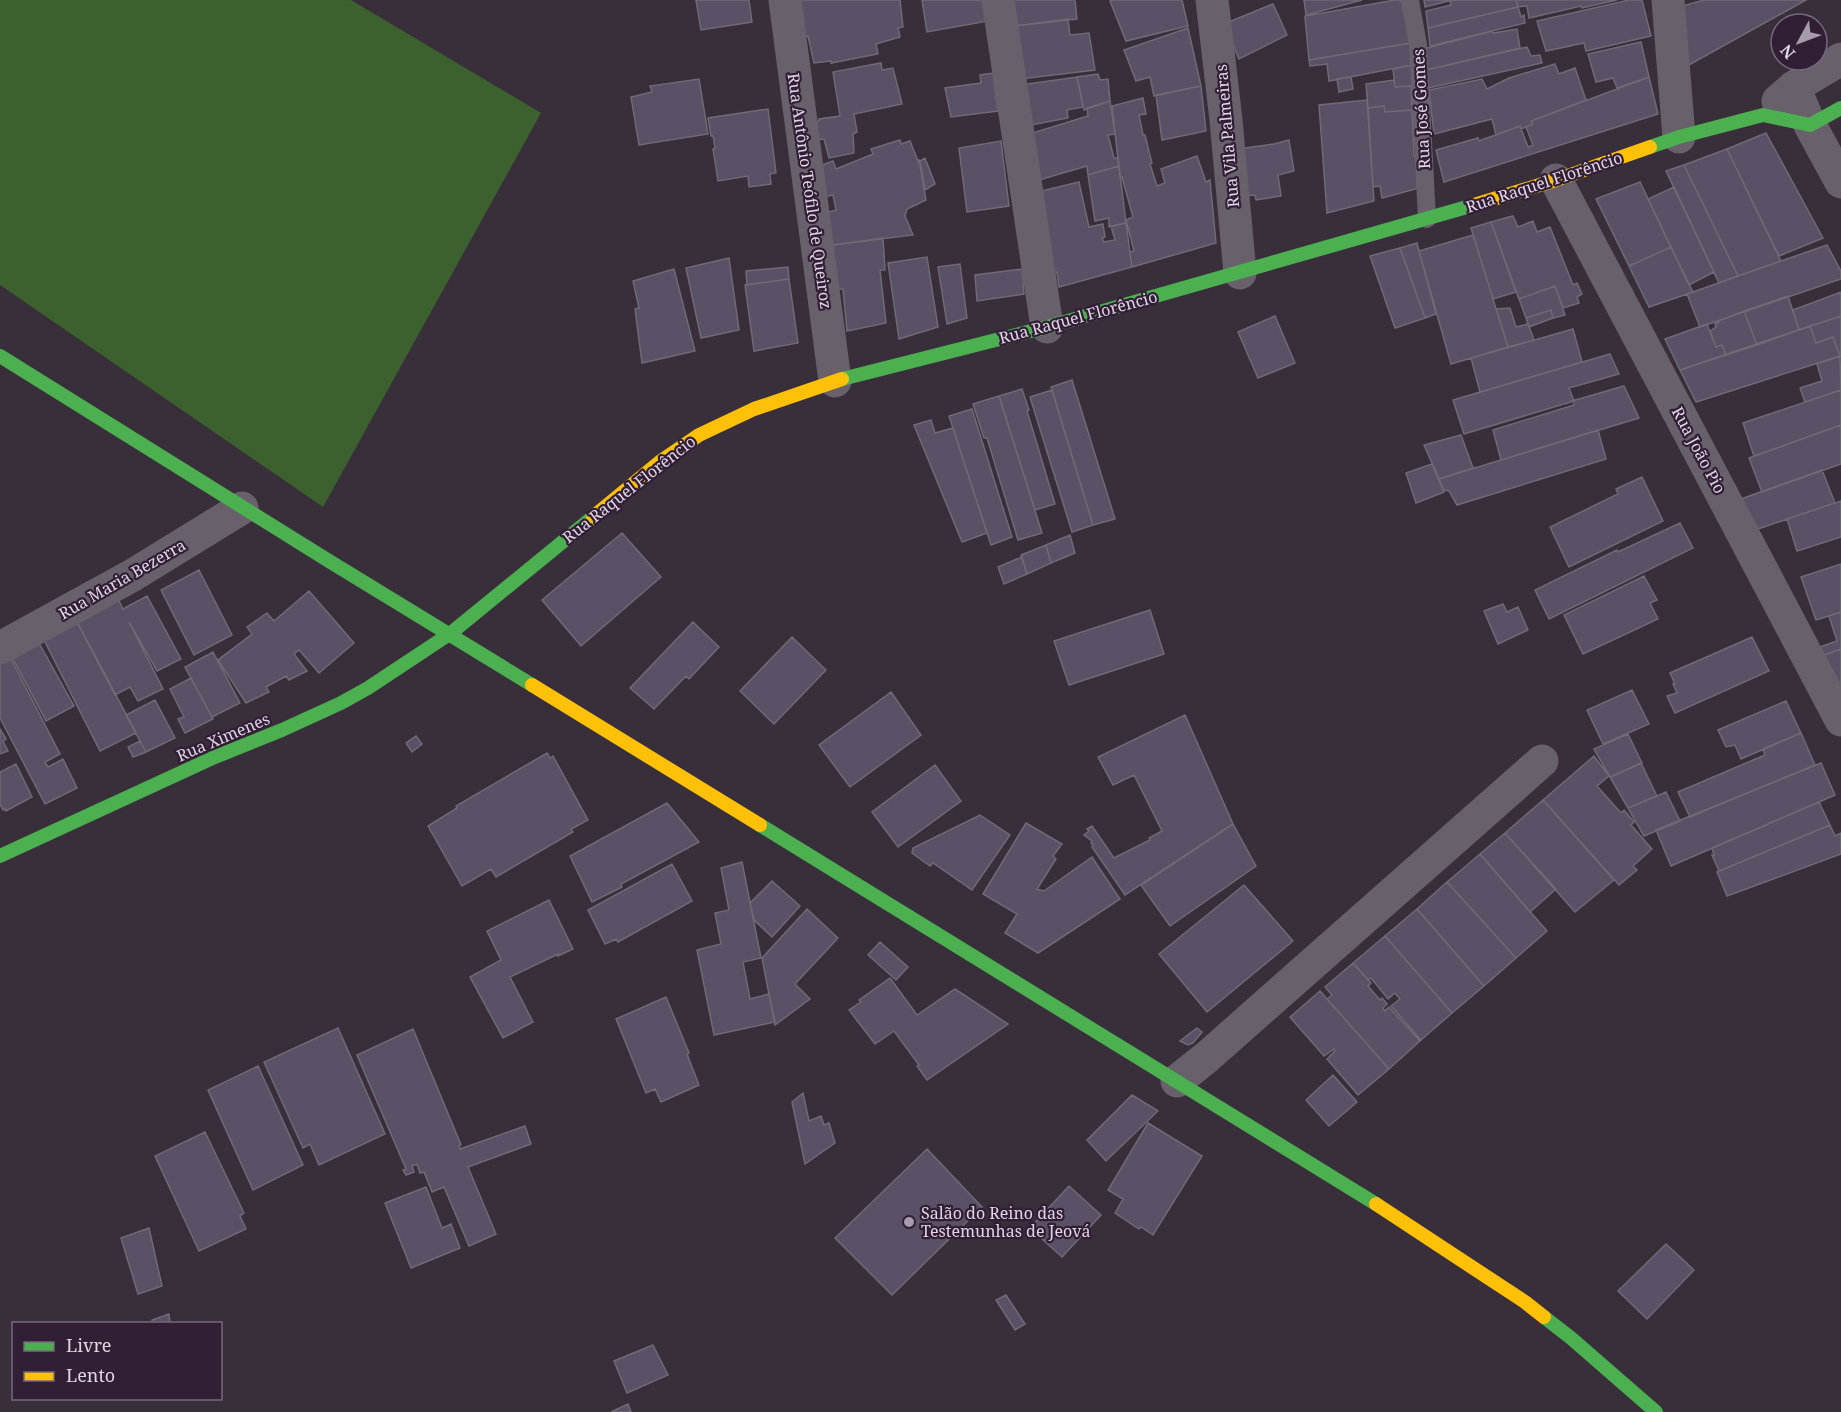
<svg xmlns="http://www.w3.org/2000/svg" width="1841" height="1412" font-family="'Noto Serif',serif">
  <rect width="100%" height="100%" fill="#382f3b"/>
  <path fill="#3c602e" d="M0 0H351L541 113 323 507 0 285Z"/>
  <path fill="#5a5166" stroke="#6f6a75" stroke-width="1.5" d="M696 0H749L752 22 701 30Z
    M796 0H900L903 27 898 28 900 37 876 44 878 54 831 63V61L814 63 808 36 801 38Z
    M922 0H991L994 20 927 32Z
    M1011 0H1075L1077 19 1014 26Z
    M1112 0H1182L1188 26 1126 41 1110 1Z
    M1304 0H1362L1306 15Z
    M1395 0H1401L1411 43 1309 60 1305 16Z
    M1424 0H1452L1425 7Z
    M1452 0H1516L1518 7 1428 28 1426 11 1451 5 1450 1Z
    M1516 0H1617L1582 8 1581 6 1529 18 1527 6 1518 7Z
    M1629 0H1642L1651 36 1586 51 1584 43 1546 51 1537 21Z
    M1704 0H1806L1687 66 1679 7Z
    M1273 4 1287 35 1239 59 1224 24Z
    M1518 7 1521 17 1524 15 1525 23 1430 46 1428 28Z
    M1068 19 1070 35 1089 33 1095 70 1020 79 1014 26Z
    M1188 28 1201 86 1154 96 1150 77 1136 81 1124 50Z
    M1517 29 1520 48 1426 70 1423 49 1493 31V33Z
    M1641 42 1649 77 1617 88 1613 78 1596 82 1588 54Z
    M1411 43 1412 65 1329 81 1327 64 1310 66 1309 60Z
    M1527 47 1531 56 1540 55 1542 63 1428 88 1426 70Z
    M881 63 882 70 893 68 902 104 854 114 857 132 853 134 854 153 829 158 824 139 814 140 811 123 819 121V119L840 116 833 72Z
    M1555 64 1559 74 1575 68 1586 100 1531 121 1533 124 1526 127 1521 129 1520 126 1496 135 1492 119 1434 134 1429 90 1482 79 1487 89 1509 78Z
    M1412 65 1415 89 1411 90V86L1395 87 1393 69Z
    M993 73 998 111 951 117 945 88 981 83 980 75Z
    M1098 74 1100 80 1108 79 1110 101 1084 110 1077 77Z
    M1077 77 1083 107 1067 110 1068 118 1025 126 1021 85Z
    M1351 77 1353 89 1339 92 1337 79Z
    M1649 77 1658 114 1444 182 1436 150 1478 138 1479 141 1520 126 1528 147 1533 145 1526 127 1533 124 1531 121Z
    M699 79 708 134 639 145 631 97 652 92 650 86Z
    M1394 80 1395 87 1411 86 1412 110 1385 112 1384 106 1368 108 1366 84Z
    M1201 86 1206 131 1162 140 1156 95Z
    M1143 98 1146 114 1139 115 1143 135H1145L1152 163 1150 164 1157 186 1165 183 1161 169 1197 156 1206 182 1210 180 1216 243 1132 267 1130 252 1134 251 1126 220 1133 217 1122 177H1120L1112 106Z
    M1367 100 1374 201 1327 213 1319 105Z
    M1110 101 1115 134 1108 135 1114 158H1118L1119 166 1088 175 1087 166 1032 182 1026 135 1088 116 1087 108Z
    M1384 106 1385 112 1412 110 1414 156 1420 155 1423 187 1382 198 1380 186 1373 187 1368 108Z
    M768 109 776 173 770 174 771 184 749 187 748 176 718 181 713 149 715 148 713 136H711L708 118Z
    M1766 133 1823 238 1779 256 1727 149Z
    M900 140 901 144 910 141 918 161 919 160 926 200 907 209 905 216 913 235 826 246 822 214 836 210 833 195 823 197 817 167 833 161 836 169 873 154 871 149Z
    M1289 140 1294 171 1278 175 1281 196 1256 200 1255 195 1238 196 1231 150 1274 144Z
    M1001 141 1009 206 967 212 959 148Z
    M1727 149 1781 261 1738 276 1684 165Z
    M925 158 935 184 925 190 920 161Z
    M1684 165 1738 276 1719 283 1666 171Z
    M1119 166 1126 223 1109 227V218L1095 221 1088 175Z
    M1079 182 1089 227 1103 224 1105 237 1102 238 1104 242 1115 240 1111 226 1126 223 1132 267 1059 287 1057 272 1042 276 1033 193Z
    M1640 182 1671 247 1629 266 1596 199Z
    M1674 187 1714 272 1689 285 1648 199Z
    M1513 216 1518 227 1533 221 1537 232 1550 227 1573 285 1577 283 1582 294 1577 297 1579 303 1563 308 1555 286 1519 299 1491 222Z
    M1491 222 1516 292 1493 299 1471 228Z
    M1473 235 1508 347 1451 364 1419 251Z
    M883 238 885 270H880L886 323 847 331 843 289H832L826 246Z
    M1417 243 1436 314 1425 318 1400 248Z
    M1827 245 1841 271V279L1700 327 1687 294Z
    M1671 247 1693 292 1649 307 1629 266Z
    M1400 248 1425 318 1395 328 1370 256Z
    M927 257 938 327 899 339 888 263Z
    M729 258 739 330 701 338 686 268Z
    M960 264 967 318 947 324 938 267Z
    M788 267 789 279 747 285 746 271Z
    M674 269 695 351 642 363 635 309 639 308 633 281Z
    M1022 269 1024 294 977 301 975 275Z
    M789 279 798 343 754 351 745 285Z
    M1555 286 1565 315 1553 318 1551 310 1526 318 1519 299Z
    M1841 292V316L1799 330 1793 310Z
    M1788 296 1799 330 1757 345 1744 311Z
    M1510 308 1516 327 1528 324 1534 340 1508 347 1496 309Z
    M1551 310 1553 318 1529 327 1526 318Z
    M1744 311 1757 345 1726 355 1722 345 1716 347 1710 331 1716 327 1715 324 1719 322 1718 321Z
    M1275 316 1295 363 1258 378 1238 332Z
    M1841 316V356H1840L1833 337 1816 343 1810 326Z
    M1707 324 1716 347 1722 345 1726 355 1680 370 1665 339Z
    M1810 326 1816 343 1833 337 1840 356 1696 402 1680 370Z
    M1573 329 1582 362 1480 392 1471 358Z
    M1610 354 1619 374 1569 388 1574 401 1464 434 1453 400Z
    M1840 356 1841 390 1805 402 1800 388 1822 381 1817 364Z
    M1072 380 1115 519 1093 525 1051 387Z
    M1624 386 1639 418 1501 460 1493 430 1574 405 1572 401Z
    M1022 389 1029 410 1027 411 1055 504 1035 510 999 396Z
    M1052 390 1093 525 1072 532 1030 397Z
    M1841 390V425L1754 456 1743 423Z
    M999 396 1042 533 1018 540 987 438H984L973 404Z
    M972 409 1012 537 991 545 949 416Z
    M931 420 935 433 953 428 987 533 962 542 914 425Z
    M1841 425V464L1762 492 1749 458Z
    M1598 430 1606 459 1457 505 1449 491 1444 490 1439 479Z
    M1461 435 1473 468 1439 479 1424 445Z
    M1432 464 1444 492 1416 503 1406 473Z
    M1822 470 1835 503 1758 529 1741 499Z
    M1642 477 1663 521 1569 567 1550 527 1618 494 1616 489Z
    M1841 501V537L1797 551 1787 519Z
    M1680 523 1693 548 1549 619 1535 590 1617 550 1618 552Z
    M622 533 661 577 581 646 542 600Z
    M1070 535 1075 553 1051 563 1046 545Z
    M1046 545 1051 563 1027 574 1021 555Z
    M1022 557 1027 574 1004 584 998 567Z
    M1841 564V612L1816 620 1801 577Z
    M199 570 232 635 194 655 161 590Z
    M1644 576 1657 600 1650 603 1658 619 1583 654 1564 615Z
    M309 591 354 643 319 673 299 650 294 654 307 671 289 680 286 676 266 687 269 692 246 703 218 660 252 634 247 627 267 613 274 621Z
    M116 595 123 609 147 596 181 659 157 671 129 622 163 689 138 701 130 687 115 695 74 616Z
    M1503 604 1507 612 1518 607 1528 630 1498 644 1484 611Z
    M1150 610 1164 654 1069 685 1054 641Z
    M1841 612V649L1824 655 1820 647 1837 641 1829 616Z
    M74 616 136 733 100 751 40 632Z
    M693 622 719 647 689 679 686 676 654 709 630 688Z
    M792 637 826 670 774 724 740 691Z
    M1752 637 1769 671 1675 713 1667 696 1677 693 1673 684H1675L1670 673Z
    M39 643 74 706 46 721 12 657Z
    M1841 649V686L1824 655Z
    M213 652 240 703 212 717 185 667Z
    M10 657 60 754 45 762 48 767 63 759 77 788 45 804 0 718V662Z
    M191 678 213 719 185 733 178 719 184 717 170 689Z
    M1632 690 1649 724 1603 744 1587 710Z
    M891 692 921 735 850 787 819 745Z
    M155 700 175 738 146 752 126 715Z
    M1786 701 1801 733 1741 759 1735 745 1726 747 1718 730Z
    M1185 715 1233 824 1125 895 1092 847 1093 845 1091 843 1092 841 1084 835 1089 831 1087 829 1092 826 1114 858 1150 840 1149 838 1162 831 1134 775 1113 785 1098 757Z
    M0 729 6 739 3 741 8 751 0 754Z
    M1801 733 1815 765 1690 817 1678 792 1765 755 1763 749Z
    M1628 734 1642 763 1610 777 1594 749Z
    M416 736 422 744 412 752 406 743Z
    M140 741 146 752 133 757 128 747Z
    M547 753 550 758 553 756 588 820 571 829 573 832 496 877 491 869 462 886 428 826 457 808 456 806Z
    M1594 756 1609 776 1597 786 1621 813 1624 810 1634 822 1631 825 1652 849 1633 866 1637 870 1619 885 1543 800Z
    M1641 763 1657 796 1628 808 1610 777Z
    M1821 763 1835 795 1671 866 1656 830Z
    M16 764 32 797 6 811 5 809 3 810 0 804V772Z
    M935 765 961 801 898 847 872 812Z
    M1666 792 1680 821 1644 836 1628 808Z
    M1543 800 1614 880 1575 912 1505 833Z
    M1819 802 1830 825 1719 871 1712 855H1714L1712 848Z
    M667 803 699 842 621 884 622 887 592 902 570 856Z
    M980 815 1010 835 972 890 933 863 930 866 912 853 913 848Z
    M1026 823 1062 844 1053 856 1056 859 1037 889 1044 891 1092 857 1120 899 1038 953 1005 933 1017 914 983 894Z
    M1233 824 1256 866 1170 926 1141 885Z
    M1830 825 1835 836 1841 833V854L1727 896 1717 872Z
    M1505 833 1556 889 1530 912 1480 854Z
    M1480 854 1547 931 1516 958 1447 882Z
    M742 862 761 958 743 962 750 999 769 994 775 1022 714 1035 697 950 721 944 715 913 729 910 721 868Z
    M672 864 692 901 618 942 616 939 605 944 588 910Z
    M772 881 800 906 772 937 754 920 750 903Z
    M1447 882 1516 958 1484 986 1417 909Z
    M1244 885 1293 941 1207 1012 1159 954Z
    M549 900 573 949 558 956V954L510 977 533 1022 503 1038 470 977 501 960 487 931Z
    M807 909 838 938 795 984 810 999 775 1025 762 958Z
    M1417 909 1484 986 1452 1013 1385 936Z
    M1385 936 1452 1013 1421 1040 1391 1006 1400 999 1395 993 1388 999 1371 978 1368 980 1353 963Z
    M880 942 908 967 896 980 868 955Z
    M1353 963 1371 983 1368 986 1380 1000 1382 998 1387 1004 1383 1008 1385 1011 1389 1007 1420 1041 1389 1069 1327 999 1332 995 1325 987Z
    M890 978 917 1015 955 989 1008 1024 927 1080 917 1066 919 1065 894 1031 875 1044 849 1010 861 1002 859 1000Z
    M1320 991 1389 1069 1358 1095 1327 1059 1335 1051 1334 1049 1324 1056 1290 1017Z
    M666 997 689 1053 687 1054 699 1085 661 1102 655 1089 646 1093 616 1019Z
    M338 1028 385 1134 319 1165 310 1144 303 1148 264 1062Z
    M1197 1028 1202 1032 1193 1043 1188 1045 1180 1041Z
    M413 1029 461 1145 459 1146 460 1149 525 1126 531 1144 468 1167 496 1234 469 1246 444 1187 432 1192 424 1172 420 1173 417 1164 412 1166 414 1172 406 1175 403 1170 406 1169 357 1055Z
    M258 1066 303 1165 253 1190 208 1090Z
    M1333 1075 1357 1102 1329 1126 1306 1100Z
    M803 1093 809 1121 821 1116 824 1125 829 1123 835 1143 805 1164 792 1102Z
    M1132 1095 1158 1111 1106 1161 1087 1140Z
    M1148 1123 1202 1156 1153 1235 1141 1227 1139 1229 1115 1213 1123 1199 1108 1190Z
    M205 1132 244 1213 240 1216 246 1229 199 1251 155 1156Z
    M927 1149 982 1207 892 1295 835 1238Z
    M1069 1186 1101 1215 1062 1257 1030 1228Z
    M426 1187 442 1228 451 1224 460 1248 411 1268 385 1203Z
    M149 1228 162 1286 138 1294 121 1238Z
    M1666 1244 1694 1270 1647 1319 1618 1291Z
    M1006 1295 1025 1324 1015 1330 996 1300Z
    M169 1314 170 1324H152V1320Z
    M653 1345 668 1375 627 1393 614 1361Z
    M628 1404 631 1412H611Z"/>
  <g fill="none" stroke-linecap="round" stroke-linejoin="round">
    <path stroke="#68606a" stroke-width="18" d="M1410 0 1418 45 1427 219"/>
    <path stroke="#68606a" stroke-width="33" d="M785 0 835 381
      M998 0 1047 327
      M1212 0 1226 120 1240 273
      M1668 0 1679 137
      M1794 87 1810 125 1841 182
      M1778 101 1794 87 1841 59
      M1556 180 1841 720
      M0 648 133 575 242 508
      M1177 1081 1207 1057 1542 761"/>
    <path stroke="#4caf50" stroke-width="14" d="M1650 147 1679 137 1763 115 1810 125 1841 108
      M0 356 329 561 532 685
      M842 379 1047 327 1474 205
      M760 825 1376 1204
      M0 856 215 757 282 730 341 703 368 688 451 633 593 517
      M1544 1317 1571 1338 1656 1412"/>
    <path stroke="#ffc107" stroke-width="14" d="M1474 205 1556 180 1650 147
      M593 517 661 461 699 435 754 409 842 379
      M532 685 760 825
      M1376 1204 1525 1302 1544 1317"/>
  </g>
  <circle fill="#a69baa" stroke="#311f36" stroke-width="2" cx="909" cy="1222" r="6"/>
  <g text-anchor="middle" stroke-width="4.5" stroke-linejoin="round" paint-order="stroke">
    <g font-size="16" fill="#e1d5e5" stroke="#311f36">
      <text transform="translate(1421 109) rotate(-93)" y="6">Rua José Gomes</text>
      <text transform="translate(1227 136) rotate(-95)" y="6">Rua Vila Palmeiras</text>
      <text transform="translate(1544 182) rotate(-18)" y="6">Rua Raquel Florêncio</text>
      <text transform="translate(810 191) rotate(82)" y="6">Rua Antônio Teófilo de Queiroz</text>
      <text transform="translate(1078 317) rotate(-15)" y="6">Rua Raquel Florêncio</text>
      <text transform="translate(1699 450) rotate(62)" y="6">Rua João Pio</text>
      <text transform="translate(629 489) rotate(-38)" y="6">Rua Raquel Florêncio</text>
      <text transform="translate(122 579) rotate(-30)" y="6">Rua Maria Bezerra</text>
      <text transform="translate(223 737) rotate(-23)" y="6">Rua Ximenes</text>
    </g>
    <g font-size="16" fill="#e1d5e5" stroke="#311f36" text-anchor="start">
      <text x="921" y="1219">Salão do Reino das<tspan x="921" dy="18">Testemunhas de Jeová</tspan></text>
    </g>
  </g>
  <rect x="12" y="1322" width="210" height="78" fill="#311f36" stroke="#77687c" stroke-width="1.5"/>
  <rect x="24" y="1342" width="30" height="9" fill="#4caf50" stroke="#77687c" stroke-width="1.5"/>
  <text x="66" y="1352" font-size="18" fill="#e1d5e5">Livre</text>
  <rect x="24" y="1372" width="30" height="9" fill="#ffc107" stroke="#77687c" stroke-width="1.5"/>
  <text x="66" y="1382" font-size="18" fill="#e1d5e5">Lento</text>
  <g transform="translate(1799 42) rotate(229)"><circle r="28" fill="#311f36" stroke="#77687c" stroke-width="1.5"/>
  <path d="M0-4.5L10 22L0 15L-10 22Z" fill="#a69baa"/>
  <text y="-9" font-size="16" font-weight="bold" text-anchor="middle" fill="#e1d5e5">N</text>
  </g>
</svg>
